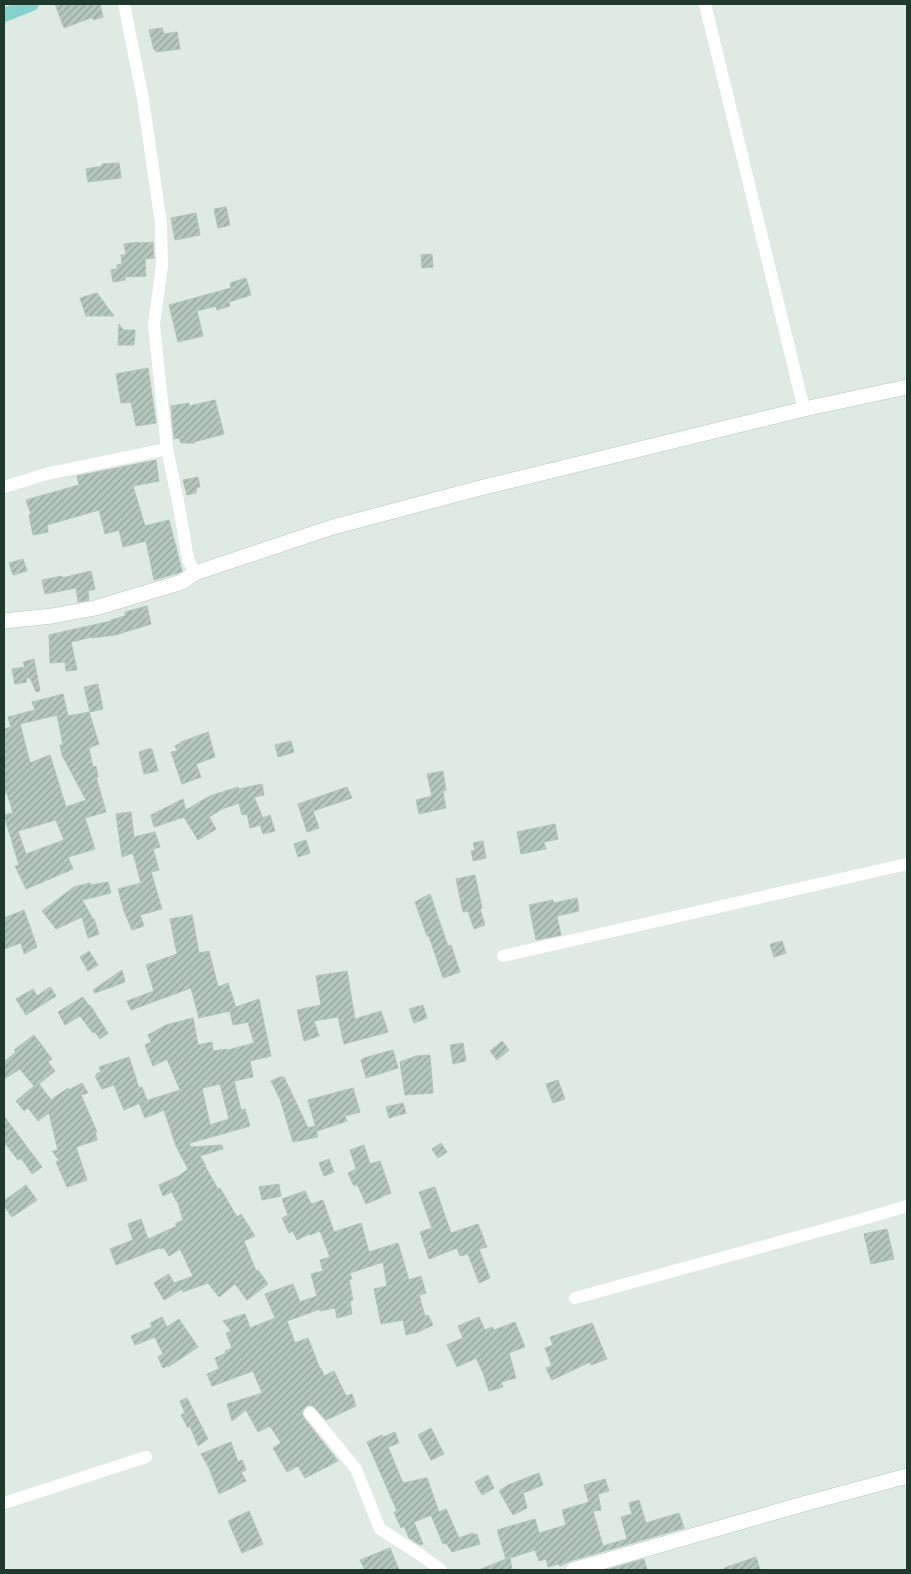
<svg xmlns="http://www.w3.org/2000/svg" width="911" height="1574" font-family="Cabin,sans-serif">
  <defs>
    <pattern id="building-hatch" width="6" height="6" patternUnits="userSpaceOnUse" patternTransform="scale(1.25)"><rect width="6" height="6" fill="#b6c8bd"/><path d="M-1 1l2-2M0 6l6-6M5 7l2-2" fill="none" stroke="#93a39a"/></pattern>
  </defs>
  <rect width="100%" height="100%" fill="#deeae2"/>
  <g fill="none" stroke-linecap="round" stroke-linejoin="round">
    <path stroke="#83d2ce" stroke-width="14" d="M4 15 32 4"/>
  </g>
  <path fill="url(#building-hatch)" stroke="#b0c4b8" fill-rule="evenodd" d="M55 4H100L103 17 93 20V17L64 28Z
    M162 28 164 34 177 32 180 49 156 52V50H154L149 30Z
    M119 163 121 178 88 182 86 169 102 166V164Z
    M226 207 230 225 218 228 214 209Z
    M196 213 200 235 175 240 171 218Z
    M139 242V243L153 242 154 258 145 259 146 276 125 277V280L113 282 111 270 117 269V265L122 264 121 255H126L124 244Z
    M432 254 433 267 422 268 421 255Z
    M246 278 251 295 229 302 230 306 217 310 216 306 197 311 203 336 178 342 169 305 231 288 230 283Z
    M97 293 114 316H86L80 298Z
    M119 324 123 330H135L134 345H118Z
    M148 368 156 423 136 426 131 402 121 403 116 374Z
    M215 400 224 434 194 442V443H181L179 438 174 439 171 406 189 403V406Z
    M156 460 159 481 133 486 145 526 169 520 182 571 178 573 154 580 146 541 123 547 119 530 105 534 99 510 47 525 48 532 33 535 29 515 31 514 26 500 79 485 77 476Z
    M198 477 200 487H197L196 493 187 495 183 480Z
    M23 559 27 571 13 575 9 563Z
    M91 571 95 589 88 591 89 600 78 602 76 588 45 594 42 580 62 576V578Z
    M147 606 151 624 115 635 92 638V637L71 642 77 670 66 671 65 662 50 663 49 635 111 621V620L125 616V612Z
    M34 659 40 691 36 692 30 678H26L27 682 15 684 12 669 25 667 23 662Z
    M98 684 103 709 90 712 84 687Z
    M63 694 68 716 89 712 99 744 89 748 93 767 96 766 98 777H96L106 812 85 818 95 849 68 857 73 869 26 889 15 866 19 865 4 815 13 813 7 793 4 794V729L11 727 8 717 35 710 32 702ZM57 715 63 745H60L62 755 86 800 66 807 50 755 30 763 20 724ZM56 820 64 840 26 854 18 831Z
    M208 732 215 757 196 764 201 777 182 784 171 752 177 751 175 746 181 743V742Z
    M291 741 294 752 278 757 275 745Z
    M148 749H152L158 771 144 774 139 752Z
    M443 771 446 790 443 791 446 808 419 814 416 800 432 796 427 774Z
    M262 784 264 795 254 797 263 818 270 815 275 831 263 834 260 825 250 828 247 814 242 815 239 803 222 809 209 817 216 829 198 840 184 817 154 827 151 815 183 799 186 810 210 796 238 787 239 789Z
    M347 787 352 798 313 811 319 828 307 832 298 804Z
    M131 812 134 837 155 832 160 847 153 849 159 870 151 872 162 909 140 915 144 926 132 930 124 911 118 889 141 883 133 853 122 857 116 814Z
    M555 824 558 839 544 842 546 849 521 854 517 832Z
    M306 840 310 853 298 857 294 844Z
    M483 841 486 858 473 861 471 851 475 850 473 843Z
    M475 875 482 908 480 909 485 925 474 929 468 911 463 912 456 879Z
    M108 882 111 893 82 900 93 919H94L99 934 88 938 82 917 56 929 42 911 74 887 90 883 91 885Z
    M430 894 448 946 451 945 460 972 443 978 429 936H427L415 902Z
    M577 898 579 911 557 916 561 935 536 940 529 905 553 900 554 903Z
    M24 910 37 947 24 954 21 943 4 949V918Z
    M192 915 199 953 209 951 218 987 228 983 236 1007 259 999 271 1056 250 1061 253 1077 234 1081 241 1110 245 1109 250 1126 190 1143V1147L222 1145 223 1149 200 1156 206 1166H205L218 1189 220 1188 237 1217 241 1214 255 1236 244 1241 256 1271 258 1270 268 1284 247 1300 235 1284 219 1297 208 1283 183 1292 182 1289 164 1300 154 1283 169 1274 174 1283 193 1276 180 1249 169 1256 164 1248 160 1249 159 1248 116 1265 110 1249 133 1240 128 1224 141 1219 148 1239 177 1226 175 1224 183 1220 177 1200 176 1201 172 1192 163 1196 159 1185 179 1176 188 1169 176 1146 164 1110 145 1118 139 1103 180 1090 167 1059 153 1066 145 1045 151 1042 148 1035 166 1025 193 1018 198 1045 212 1042 213 1051 227 1049 228 1050 254 1043 248 1022 233 1025 230 1011 199 1018 191 988 131 1010 127 1001 154 991 146 965 177 954 170 919ZM220 1084 229 1119 210 1125 202 1088Z
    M782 941 786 953 774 957 770 944Z
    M89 951 98 965 88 971 80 957Z
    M122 970 125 982 95 993 93 990Z
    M347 971 355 1019 381 1011 388 1032 344 1044 338 1017 314 1021 319 1036 304 1041 297 1010 321 1005 316 976Z
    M50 987 56 996 26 1015 16 999 33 989 37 996Z
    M83 997 89 1006 90 1005 108 1033 100 1039 95 1032 93 1033 80 1016 65 1025 58 1012Z
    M423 1005 427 1018 414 1023 409 1009Z
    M34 1035 52 1059 48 1062 55 1071 39 1084 51 1100 68 1088 69 1090 82 1083 88 1093 81 1095 97 1132H95L97 1140 76 1147 87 1180 67 1187 56 1162 59 1160 52 1151 58 1150 49 1113 38 1121 28 1108 24 1111 16 1101 34 1086 20 1069 4 1079V1062L16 1052 14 1050Z
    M502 1041 509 1050 497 1060 490 1051Z
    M463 1043 466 1061 453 1064 450 1045Z
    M393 1050 398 1068 366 1078 361 1060 364 1058Z
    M430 1055 433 1093 405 1095 400 1062 416 1056Z
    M129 1057 139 1088 142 1087 147 1100 124 1110 114 1085 102 1089 95 1076H97L96 1074 101 1072 99 1067Z
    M280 1077H284L308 1128 315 1126 318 1137 293 1142 280 1099 271 1081Z
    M558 1080 565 1099 553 1103 546 1084Z
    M353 1088 360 1112 345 1116 347 1121 317 1131 308 1100Z
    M403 1103 406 1113 389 1118 386 1107Z
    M4 1116 42 1167 32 1174 21 1158 18 1160 4 1142Z
    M441 1143 447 1152 438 1158 432 1149Z
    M364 1145 370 1164 380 1161 391 1193 366 1204 357 1184 354 1186 348 1173 356 1169 350 1150Z
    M329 1159 334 1172 324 1176 319 1163Z
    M279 1184 281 1196 262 1200 259 1187Z
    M26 1185 37 1200 12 1217 4 1206V1201Z
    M435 1187 451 1233 478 1224 487 1247 479 1249 490 1278 479 1283 468 1254 460 1256 457 1248 429 1259 420 1232 432 1228 419 1192Z
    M305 1191 311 1204 323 1200 334 1232 361 1223 369 1252 398 1243 409 1280 421 1276 426 1293 419 1295 425 1316 428 1315 433 1325 418 1332 406 1335 403 1320 381 1324 374 1289 387 1286 383 1262 350 1273 352 1279 349 1280 353 1300 350 1301 352 1314 337 1318 335 1308 320 1311V1309L287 1321 295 1343 308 1338 320 1369 321 1368 324 1376 334 1371 346 1396 352 1394 356 1406 326 1420 313 1406 308 1405 303 1410 302 1414 304 1418 338 1461 305 1478 298 1466 287 1472 273 1448 281 1443 270 1426 258 1432 246 1410 232 1421 227 1404 262 1393 253 1371 212 1386 207 1374 219 1369 215 1358 226 1353 225 1351 232 1348 226 1333 231 1331 223 1321 245 1314 250 1328 275 1318 265 1294 293 1284 300 1302 317 1296 311 1274 323 1271 320 1260 330 1257 320 1231 310 1235 309 1234 297 1240 293 1231 289 1233 282 1218 288 1215 282 1199Z
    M887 1229 894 1259 871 1264 864 1234Z
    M162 1317 167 1327 179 1319 198 1347 168 1367 167 1366 163 1368 158 1357 163 1354 155 1337 135 1345 131 1336 152 1327 150 1323Z
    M479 1317 485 1330 492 1327 494 1330 515 1322 525 1347 509 1353 516 1378 501 1382 503 1387 489 1391 483 1373 476 1358 457 1367 447 1345 463 1338 458 1326Z
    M592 1323 607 1359 591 1365 590 1362 552 1380 546 1368 552 1366 545 1348 553 1345 550 1337Z
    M187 1398 208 1439 198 1446 190 1426 188 1428 181 1415 185 1413 180 1401Z
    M431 1428 444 1454 431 1460 418 1435Z
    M395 1432 399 1443 388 1447 403 1483 427 1478 439 1512 446 1509 459 1538 473 1533 474 1535 477 1534 480 1544 452 1552 446 1543 443 1544 431 1515 414 1522 423 1544 420 1545 409 1538 404 1526 401 1528 394 1512 397 1511 367 1442 382 1435 383 1437Z
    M231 1442 238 1462 242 1460 246 1470 241 1472 246 1481 219 1494 209 1468 201 1454Z
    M539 1473 543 1485 523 1493 527 1508 513 1515 499 1491 508 1485Z
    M488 1475 494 1488 482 1495 475 1482Z
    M605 1479 609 1491 598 1494 601 1510 593 1511 603 1546 627 1539 621 1517 632 1514 629 1503 639 1500 646 1523 679 1513 684 1528 570 1561 560 1566 559 1564 548 1567 546 1559 539 1561 535 1550 510 1558 512 1570H479L506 1559 497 1530 535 1519 539 1533 566 1525 562 1510 589 1502 584 1485Z
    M249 1511 263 1544 242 1553 228 1521Z
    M390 1548 399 1570H365L360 1560Z
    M756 1557 760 1570H724V1568Z
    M644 1559 647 1570H606Z"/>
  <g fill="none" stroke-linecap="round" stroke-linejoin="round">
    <defs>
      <path id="secondary" d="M4 621 52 616 95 608 182 582 195 573 333 527 480 488 804 409 907 387
        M573 1570 796 1506 907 1476"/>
    </defs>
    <use href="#secondary" stroke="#b1cabc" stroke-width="16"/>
    <path stroke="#fff" stroke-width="12" d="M124 4 143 99 161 224 162 265 154 325 167 449 179 506 188 559 195 573
      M705 4 804 409
      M4 487 46 474 167 449
      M503 956 907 864
      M575 1298 863 1219 907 1206
      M310 1413 356 1469 380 1529 422 1556 441 1570
      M4 1503 146 1457"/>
    <use href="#secondary" stroke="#fff" stroke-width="15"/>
  </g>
  <rect width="911" height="1574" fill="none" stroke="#1f3a2d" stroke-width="10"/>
</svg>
